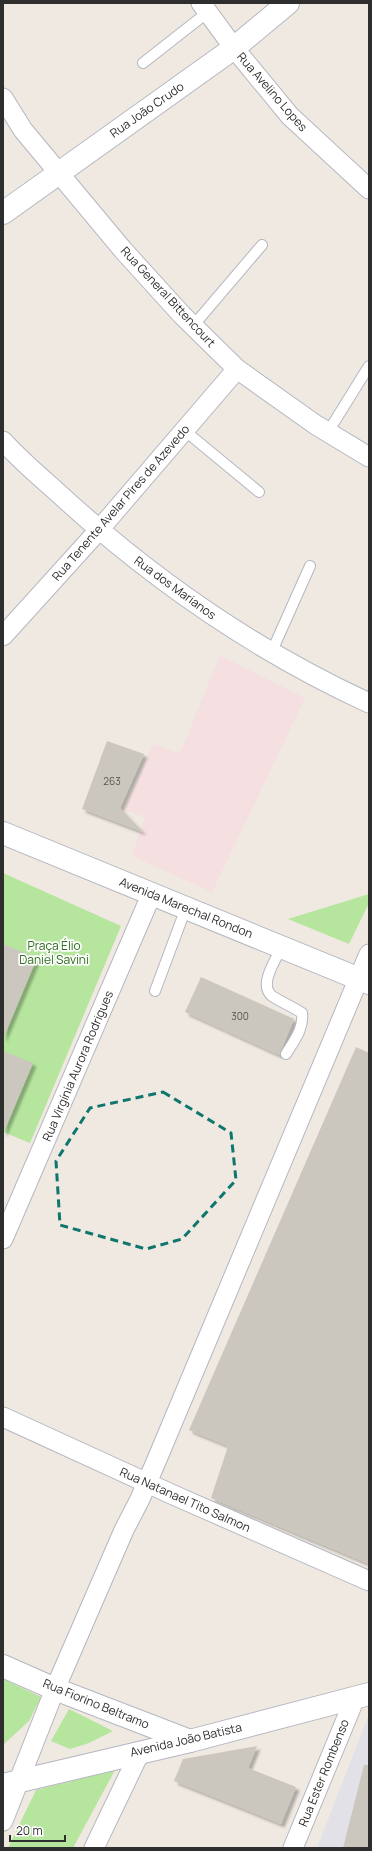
<svg xmlns="http://www.w3.org/2000/svg" width="372" height="1851" font-family="Manrope,sans-serif">
  <defs>
    <filter id="shadow"><feDropShadow dx="3.5" dy="3.5" stdDeviation="1" flood-color="#0004"/></filter>
  </defs>
  <rect width="100%" height="100%" fill="#efe9e1"/>
  <path fill="#e3e1e8" d="M369 1714V1848H317Z"/>
  <path fill="#f5dfe0" d="M220 655 305 698 212 892 132 856 145 817 124 810 153 744 180 754Z"/>
  <path fill="#b6e59e" d="M3 873 121 926 30 1143 3 1132Z
    M369 894V903L349 944 288 919Z
    M3 1679 41 1697 29 1721 3 1745Z
    M69 1709 113 1731 89 1743 70 1749 51 1741Z
    M115 1770 73 1848H8L36 1790Z"/>
  <path fill="#cbc7bf" filter="url(#shadow)" d="M107 741 144 754 120 808 143 832 82 809Z
    M3 944 37 958 3 1039Z
    M201 977 294 1019 279 1055 185 1012Z
    M356 1047 369 1053V1564L211 1498 228 1446 189 1430Z
    M3 1051 33 1063 3 1134Z
    M257 1746 248 1768 296 1787 281 1824 174 1781 183 1759Z
    M364 1765H369V1848H343Z"/>
  <g fill="none" stroke-linecap="round" stroke-linejoin="round">
    <defs>
      <path id="service" d="M143 63 208 12
        M193 326 262 245
        M184 430 259 492
        M328 432 369 366
        M272 651 310 566
        M282 947C276 959 258 985 272 996 281 1002 293 1007 302 1013 304 1029 294 1041 286 1054
        M155 991 186 908"/>
      <path id="minor" d="M201 3 234 48 290 116 369 189
        M3 98 23 130 123 250 182 315 237 369 316 425 369 457
        M3 441C19 459 38 475 56 491 149 577 254 650 369 703
        M3 636 98 531 237 369
        M3 1239 152 893
        M3 1417 169 1493 369 1581
        M3 1821 55 1689 124 1530 140 1499 158 1457 369 954
        M94 1848 140 1752
        M293 1848 355 1698"/>
      <path id="tertiary" d="M3 213 234 48 288 3
        M3 1666 55 1689 190 1741"/>
      <path id="secondary" d="M3 833 369 983
        M3 1785 190 1741 369 1694"/>
    </defs>
    <use href="#service" stroke="#b4b7c1" stroke-width="12"/>
    <use href="#minor" stroke="#b4b7c1" stroke-width="21"/>
    <use href="#tertiary" stroke="#b4b7c1" stroke-width="24"/>
    <use href="#secondary" stroke="#b4b7c1" stroke-width="24"/>
    <use href="#service" stroke="#fff" stroke-width="10"/>
    <use href="#minor" stroke="#fff" stroke-width="19"/>
    <use href="#tertiary" stroke="#fff" stroke-width="22"/>
    <use href="#secondary" stroke="#fff" stroke-width="22"/>
  </g>
  <path fill="none" stroke="#0f766e" stroke-width="3" stroke-dasharray="8 5" stroke-linejoin="round" d="M163 1092 231 1133 236 1180 182 1239 146 1249 60 1225 56 1161 90 1108Z"/>
  <g text-anchor="middle" stroke-width="3.5" stroke-linejoin="round" paint-order="stroke">
    <g font-size="10" fill="#555452">
      <text x="112" y="785">263</text>
      <text x="240" y="1020">300</text>
    </g>
    <g font-size="12" fill="#2e2e2e" stroke="#fff">
      <text transform="translate(272 92) rotate(49)" y="4">Rua Avelino Lopes</text>
      <text transform="translate(147 110) rotate(-35)" y="4">Rua João Crudo</text>
      <text transform="translate(168 297) rotate(47)" y="4">Rua General Bittencourt</text>
      <text transform="translate(121 503) rotate(-49)" y="4">Rua Tenente Avelar Pires de Azevedo</text>
      <text transform="translate(175 588) rotate(36)" y="4">Rua dos Marianos</text>
      <text transform="translate(186 908) rotate(22)" y="4">Avenida Marechal Rondon</text>
      <text transform="translate(78 1066) rotate(-67)" y="4">Rua Virgínia Aurora Rodrigues</text>
      <text transform="translate(185 1500) rotate(24)" y="4">Rua Natanael Tito Salmon</text>
      <text transform="translate(96 1704) rotate(22)" y="4">Rua Fiorino Beltramo</text>
      <text transform="translate(186 1740) rotate(-13)" y="4">Avenida João Batista</text>
      <text transform="translate(324 1773) rotate(-68)" y="4">Rua Ester Rombenso</text>
    </g>
    <g font-size="12" fill="#2c6e1b" stroke="#fff">
      <text x="54" y="950">Praça Élio<tspan x="54" dy="14">Daniel Savini</tspan></text>
    </g>
  </g>
  <rect width="372" height="1851" fill="none" stroke="#2e2e2e" stroke-width="8"/>
  <path d="M10 1835v6h55v-6" fill="none" stroke="#2e2e2e" stroke-width="2"/>
  <text x="16" y="1835" font-size="12" fill="#2e2e2e" stroke="#ffffff" stroke-width="3" paint-order="stroke">20 m</text>
</svg>
